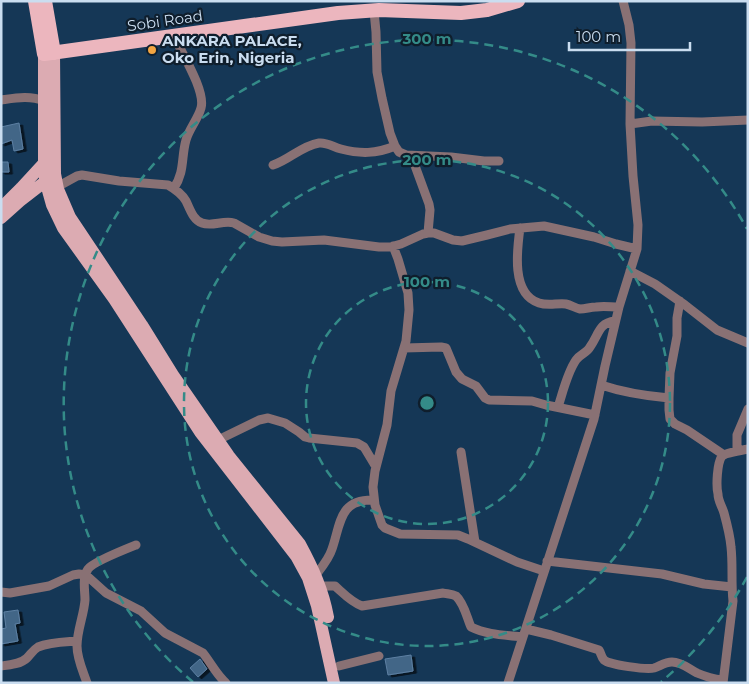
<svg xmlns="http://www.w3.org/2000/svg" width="749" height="684" font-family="Montserrat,sans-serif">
  <defs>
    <filter id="shadow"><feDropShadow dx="3.5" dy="2" stdDeviation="0" flood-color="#0009"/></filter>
  </defs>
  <rect width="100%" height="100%" fill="#153756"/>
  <path fill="#436687" stroke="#5d80a3" filter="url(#shadow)" d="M19 123 23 149 14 151 12 140 1 144V127Z
    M1 162H8L9 172H1Z
    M18 610 20 623 15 624 18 641 1 644V629L6 628 4 612Z
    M411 655 413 671 388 675 385 659Z
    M200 659 207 669 198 677 190 668Z"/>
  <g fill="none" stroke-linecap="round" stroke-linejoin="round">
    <path stroke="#897174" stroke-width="9" d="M374 11 376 32 377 72 382 98 390 133 395 146 399 152 406 155 451 157 484 161H499
      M1 100C15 98 30 95 44 101
      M630 124 652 121 702 122 748 120
      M406 155 414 163 429 204 430 210 428 233
      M273 165C289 160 301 146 319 143 327 142 333 147 341 149 360 154 376 154 395 146
      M57 187 77 176 82 175 119 181 168 185C175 189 182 194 186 201 190 209 193 220 202 223 212 227 223 220 234 223L259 237 272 241 282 242 324 240 379 247H390L401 244 423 234 428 233H434L453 240 462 241 487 235 510 229 544 226 594 237 616 244 637 249
      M174 188C185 171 181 158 186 140 189 129 198 119 201 108 206 91 181 52 174 36
      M520 228C517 250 511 294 539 303 548 306 557 303 566 304 571 305 575 308 580 309 586 309 590 307 596 307 603 306 611 307 619 307
      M393 246 398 259 408 293 409 310 406 341 391 391 387 425 375 471 373 487 375 505 382 525 385 528 400 534 458 535 468 539 517 562 544 571
      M630 271 655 284 685 305 717 330 748 343
      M680 301 677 318V336L670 373 669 398V410L670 419 675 424 687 430 724 455
      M404 348 441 347 446 348 456 372 462 379 476 386 485 398 489 400 532 401 546 405 595 415
      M601 385C622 392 646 396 669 398
      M558 407C563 392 567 373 576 360 580 354 587 353 590 347 599 335 598 323 615 321
      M218 440 259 420 268 418 285 423 299 432 305 437 309 438 357 443 364 447 376 467
      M737 451V435L748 409
      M461 452 475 542
      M547 561 662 574 704 584 732 587
      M315 576C322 567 329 559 332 549 341 523 339 499 374 500
      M320 586H335C343 593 351 602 362 606L443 593C447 594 452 594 456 596 464 603 467 618 471 627 487 635 506 635 523 637
      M1 592 10 593 49 586 73 575 79 574 86 575 106 593 141 611 165 633 203 653C211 663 216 674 226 683
      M526 629 551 635 599 650C601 653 601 657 604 660 610 665 647 670 654 668 660 666 665 662 672 662 682 662 689 669 697 673 706 677 714 679 723 680
      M1 666C10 665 21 664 27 658 31 654 33 650 38 647 50 642 65 642 77 641
      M339 666 379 656
      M87 683C83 671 77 659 77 646 77 630 84 615 85 600 85 590 82 578 88 569 93 562 126 549 136 545
      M508 683 594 419 605 366 619 307 637 249 638 225 633 176 630 124 631 43 629 25 623 1
      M723 683 733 601C731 583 733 564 731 547 730 535 727 524 724 513 722 506 718 501 718 494 716 486 717 463 722 456 725 453 743 450 748 449"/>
    <path stroke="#dcabb2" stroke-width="12" d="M54 53 55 174 58 189 70 217 142 325 173 375 229 456 300 544C313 568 323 590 328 617
      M44 54V163L45 180 52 205 63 228 114 299 200 432 296 556 308 578 317 606 334 683
      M1 208 21 188 44 163 48 160
      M1 218 20 201 51 177"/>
    <path stroke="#ecb6be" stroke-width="14" d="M35 1 44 54 338 13 379 10 461 13 487 10 518 1
      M45 1 54 53"/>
  </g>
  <g fill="none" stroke="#348b88" stroke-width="2.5" stroke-dasharray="9 6">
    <circle cx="427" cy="403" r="121"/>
    <circle cx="427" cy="403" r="243"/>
    <path d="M747 577A364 364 0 0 1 661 682M193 682A364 364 0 1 1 747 229"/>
  </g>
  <circle fill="#f2a542" stroke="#0f1e2c" stroke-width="2" cx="152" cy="50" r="5"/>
  <g text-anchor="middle" stroke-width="4.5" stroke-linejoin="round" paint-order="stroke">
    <g font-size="15" fill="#caddf0" stroke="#0f1e2c">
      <text transform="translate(165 21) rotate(-8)" y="5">Sobi Road</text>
    </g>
    <g font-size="15" font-weight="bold" fill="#caddf0" stroke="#0f1e2c" text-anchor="start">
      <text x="162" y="46">ANKARA PALACE,<tspan x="162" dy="17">Oko Erin, Nigeria</tspan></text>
    </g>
  </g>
  <circle cx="427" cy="403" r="8" fill="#348b88" stroke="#0f1e2c" stroke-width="2.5"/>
  <g font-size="15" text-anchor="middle" font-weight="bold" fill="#348b88" stroke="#0f1e2c" stroke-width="4.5" stroke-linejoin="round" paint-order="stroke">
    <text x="427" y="44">300 m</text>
    <text x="427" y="165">200 m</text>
    <text x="427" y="287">100 m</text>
  </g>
  <rect width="749" height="684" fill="none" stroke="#caddf0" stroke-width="5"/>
  <path d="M569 42v8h121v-8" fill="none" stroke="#caddf0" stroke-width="2.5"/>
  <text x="576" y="42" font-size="15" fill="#caddf0" stroke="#0f1e2c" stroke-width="4" paint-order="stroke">100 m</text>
</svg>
